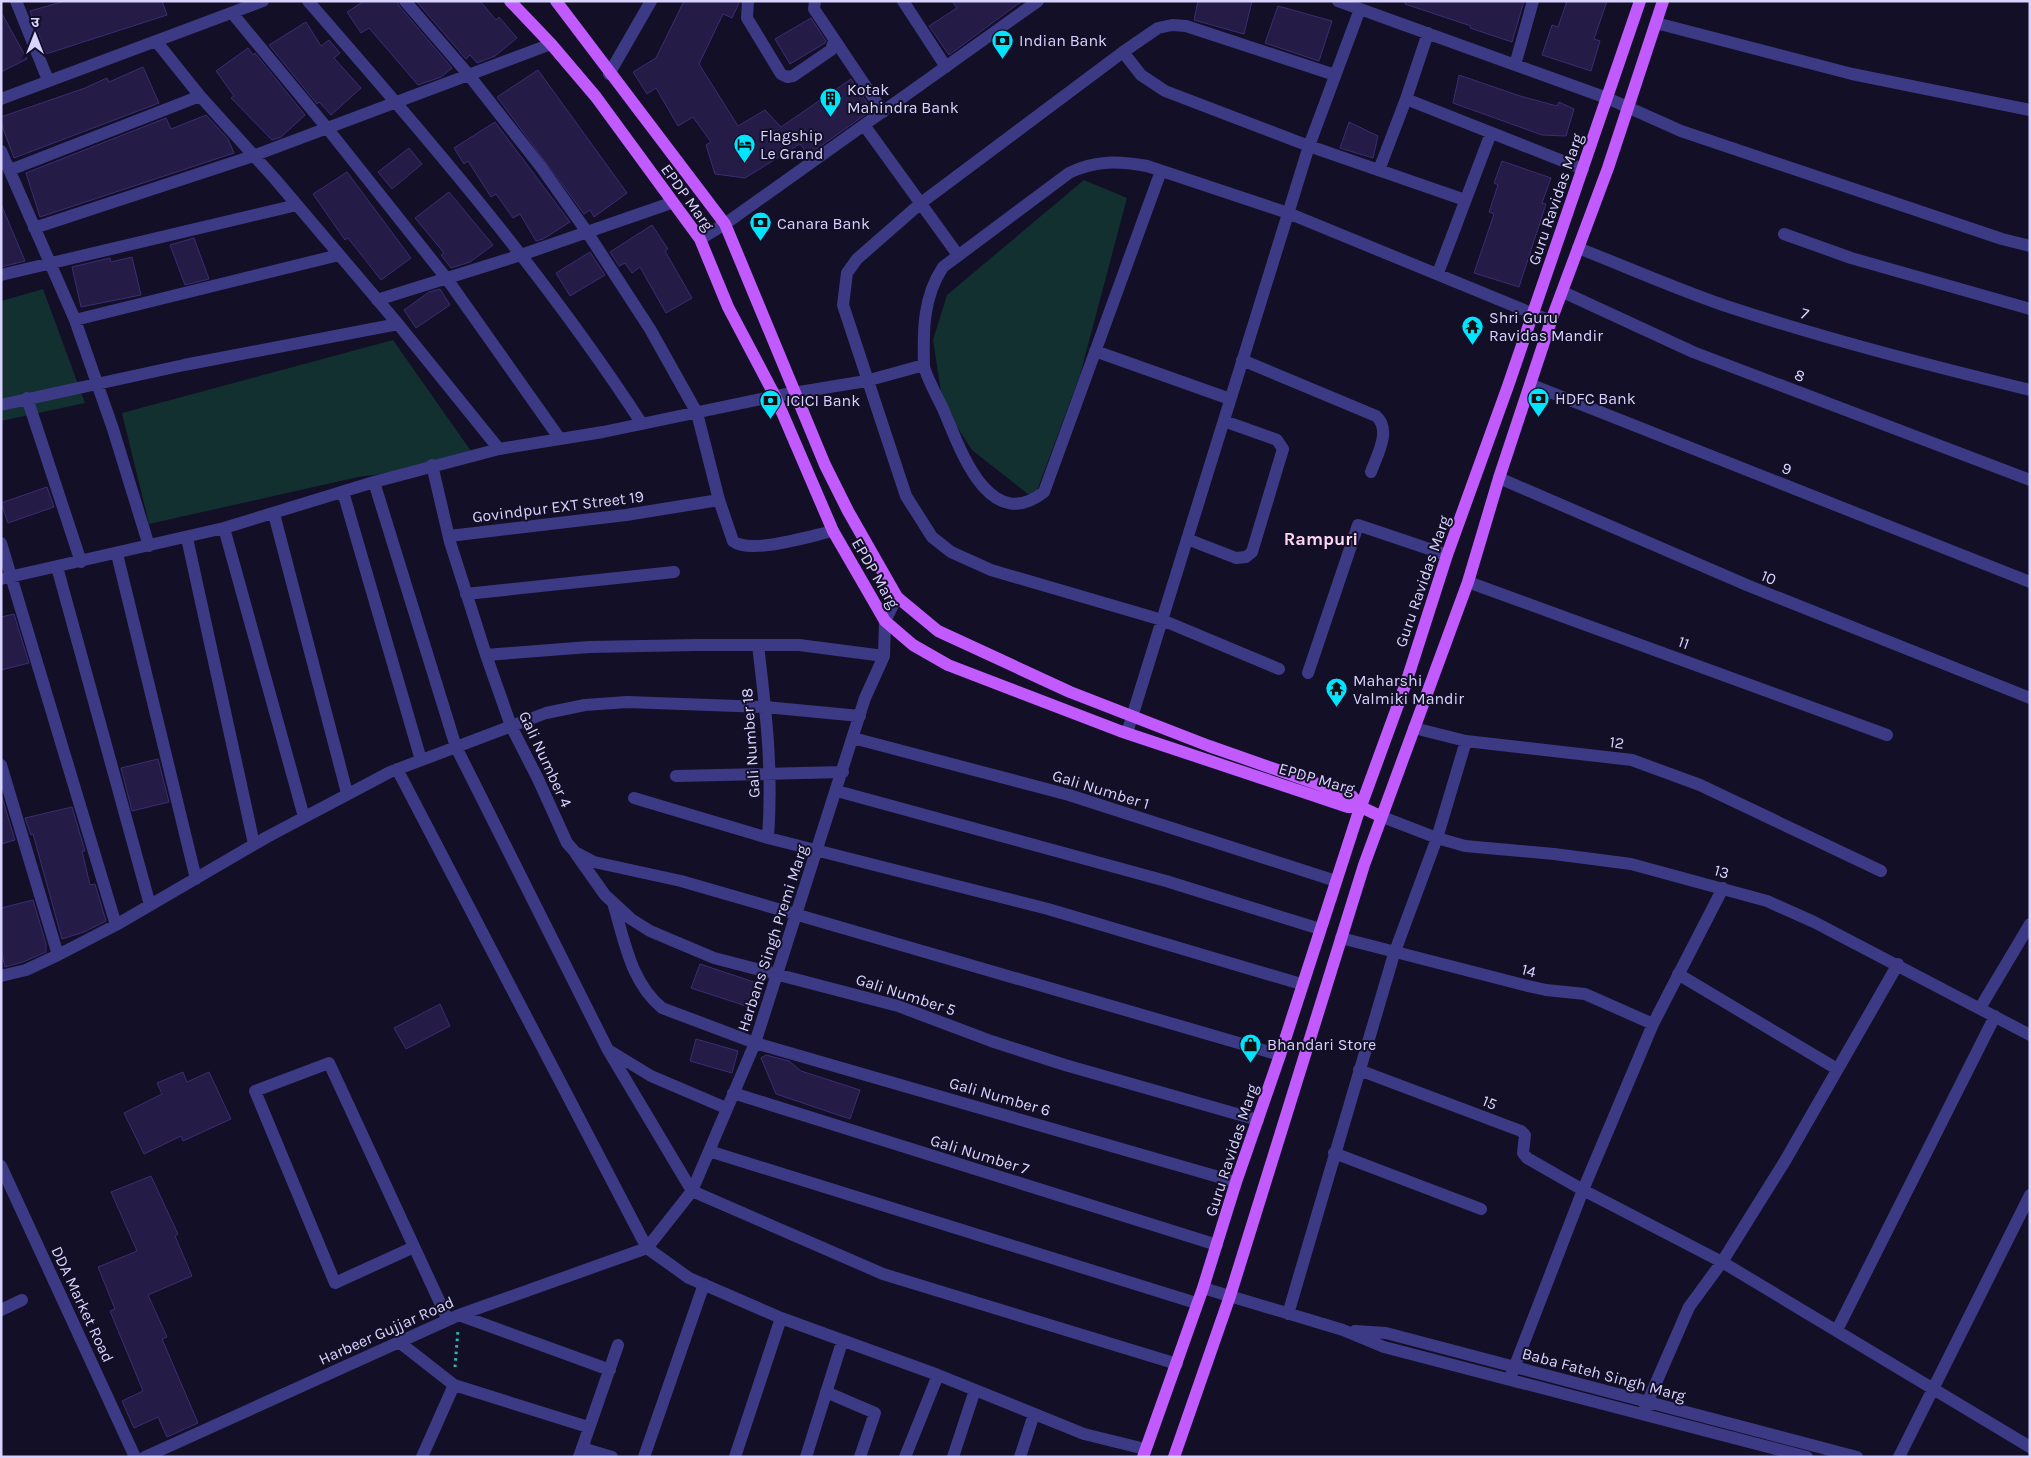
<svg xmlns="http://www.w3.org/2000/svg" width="2031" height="1458" font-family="Karla,'Noto Sans Devanagari',sans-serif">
  <rect width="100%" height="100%" fill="#130f26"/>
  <path fill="#12302f" d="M1084 180 1127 198 1080 375 1034 499 972 450 943 405 933 340 947 295Z
    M43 289 85 403 1 421V301Z
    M393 340 478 461 358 477 149 524 122 413Z"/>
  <path fill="#241b47" stroke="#3b2d73" d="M65 1H162L167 15 46 54 30 11Z
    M364 1H397L399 6 452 68 441 77 418 85 369 28 361 33 347 12Z
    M416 1H480L496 20 499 17 517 38 495 56 477 63 470 55 466 59Z
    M684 1H740L732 18 723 14 699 64 738 126 765 110 781 127 851 79 872 110 808 155 800 144 745 178 715 174 706 145 711 142 693 117 678 126 656 88 647 94 633 72 656 58Z
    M952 1H1022L949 55 929 26 957 8Z
    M1198 1H1252L1244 34 1194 20Z
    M1405 1H1524L1512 42 1470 28 1471 26 1405 4Z
    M1567 1H1607L1594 39 1600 41 1591 71 1542 55 1552 25 1558 27Z
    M1278 6 1332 21 1319 61 1265 43Z
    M1 12 27 59 1 72Z
    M811 18 826 41 825 43 790 64 775 39Z
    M306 22 321 46 329 40 340 53 334 58 361 88 331 115 319 102 317 104 269 45Z
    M248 48 253 55 255 53 305 115 281 137 272 140 231 98 234 96 216 71Z
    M143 67 159 103 14 158 1 123V117L85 88 107 78 109 82Z
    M538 70 627 193 594 217 590 210 584 214 497 97Z
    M1459 75 1520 96 1557 106 1559 102 1574 109 1566 136 1542 135 1453 103Z
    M206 115 228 139 234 153 40 217 26 173 166 118 171 129Z
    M495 122 570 222 543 239 536 241 520 214 513 218 496 194 491 197 468 161 464 164 454 148Z
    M1349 122 1378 136 1373 158 1340 148Z
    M409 148 422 164 392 189 378 172Z
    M1502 161 1551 178 1542 203 1546 204 1519 287 1474 273 1494 214 1489 212 1498 185 1494 183Z
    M347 172 411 258 381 280 348 238 345 240 313 194Z
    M449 192 493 245 470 262 451 268 441 255 444 253 415 218Z
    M1 204 25 261 1 267Z
    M652 225 668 249 665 251 692 298 666 313 640 267 632 273 625 263 619 266 610 252Z
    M194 238 209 279 185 285 170 245Z
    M590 252 605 275 570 296 556 273Z
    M132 257 141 295 81 307 72 267 110 258 111 262Z
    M440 289 450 305 416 328 404 310 429 292Z
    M47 487 54 507 8 523 1 503Z
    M14 614 29 663 1 670V617Z
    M158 759 169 802 132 811 121 768Z
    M1 794 15 840 1 844Z
    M72 807 85 851H82L90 885 95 884 106 921 84 932 62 939 33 834 31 835 25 818Z
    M33 900 46 944V952L23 962 5 967 1 949V908Z
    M700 964 757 983 749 1007 691 988Z
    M440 1004 450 1026 406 1049 394 1028Z
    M696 1039 738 1051 732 1073 690 1061Z
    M766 1055 789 1061 801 1071 860 1090 850 1119 776 1094 761 1058Z
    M183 1072 187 1082 209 1072 231 1119 183 1141 181 1136 144 1154 124 1113 162 1094 157 1083Z
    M151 1176 178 1234 175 1236 192 1276 148 1295 167 1337 162 1339 198 1423 167 1437 158 1417 134 1428 122 1401 143 1391 110 1311 115 1309 98 1267 137 1251 111 1192Z"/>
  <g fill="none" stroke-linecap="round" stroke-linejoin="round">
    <path stroke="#2fb8b0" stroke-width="3" stroke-dasharray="2.5 4" stroke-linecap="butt" d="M455 1367 458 1330"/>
    <path stroke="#3d3a85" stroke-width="12" d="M16 1 48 80
      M308 1C426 136 544 273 642 424
      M405 1 468 74 541 167 587 232 650 329 697 413 719 500 733 541C750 555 810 536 833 531
      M748 1 747 18 781 74 787 77 793 76 831 50 834 41
      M815 1 814 9 883 112
      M903 1 946 67
      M1338 1 1607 98 1681 131 2002 239 2030 246
      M232 13 327 128 447 279 560 439
      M1656 23 1852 74 2030 110
      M156 41 200 96 275 179 398 324 499 449
      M1123 52 1141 75 1165 91 1309 146 1465 200
      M1515 65 1533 1
      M609 74 651 1
      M1 99 263 1
      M1406 99 1428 33
      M864 125 958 255
      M1 151 75 320 113 429 149 546
      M10 170 200 96
      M1379 170 1406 99 1583 169
      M1161 171 1044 492C989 535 960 449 944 411 940 402 924 373 924 365 923 331 923 297 943 267L1069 173C1095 160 1119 161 1147 166L1288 213 1551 321
      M34 228 253 156 551 44
      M1784 234 1851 258 2030 309
      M700 239 725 224 1038 1
      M1578 248C1627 267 1676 289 1726 306 1826 339 1928 365 2030 390
      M1438 273 1491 133
      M1 275 297 205
      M1563 292 1693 352 2030 480
      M377 300 521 255 671 203
      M75 320 339 255
      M1095 351 1230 399
      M1242 360 1376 416C1392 430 1377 455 1371 472
      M1532 385 2030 582
      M27 398 81 562
      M1 405 184 365 398 324
      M432 465 450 542 486 655 511 726 538 779 567 843 575 852 594 862 681 881 1280 1055
      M1499 478 1749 586 2030 698
      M374 482 456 747 608 1050 692 1191 883 1274 1177 1364
      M343 492 421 760
      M274 514 347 793
      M224 528 304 817
      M449 536 626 515 719 500
      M187 538 254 844
      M1187 539 1236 558 1246 557 1252 552 1283 449 1277 440 1224 421
      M1 543 116 925
      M117 554 196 879
      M57 567 150 905
      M1 579 224 528 374 482 499 449 603 432 775 396 866 381 924 365
      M1468 582 1887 735
      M466 594 674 572
      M758 645C766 712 773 770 768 838
      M486 655 589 647 696 645H799L884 656
      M1279 669 1162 620 991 570 951 552 932 537 906 496 843 305 847 273 857 259 921 203 1123 52 1158 28 1172 25 1186 26 1335 75
      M1308 673 1358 525 1447 555
      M1414 728 1466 741 1632 760 1700 785 1881 871
      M1127 733 1309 146 1360 9
      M853 738 1069 795 1336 881
      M1 765 58 955
      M397 769 647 1248 689 1278 781 1318 938 1375 1084 1434 1145 1449
      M676 776 843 772
      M837 791 1166 881 1320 929
      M634 798 768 838 1048 909 1301 984
      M1380 816 1437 838 1465 846 1554 854 1631 864 1767 901 1814 922 2030 1035
      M576 854 605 895 631 919 650 931 714 958 898 1006 991 1041 1065 1065 1258 1120
      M1723 888 1653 1024 1583 1190 1722 1262 2030 1447
      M614 906C625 943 631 982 662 1008L755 1043 1236 1182
      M1341 938 1524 985 1546 990 1585 994 1653 1024
      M1678 974 1837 1069
      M1 976 26 970 58 955 116 925 267 837 390 772 546 713 585 705 627 702 765 707 860 716
      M1980 1008 2030 924
      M610 1051 651 1076 726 1108
      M1359 1070 1521 1131 1525 1135 1523 1153 1527 1158 1583 1190 1511 1376
      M733 1093 1217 1245
      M709 1151 1196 1303
      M1334 1153 1481 1209
      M1 1166 135 1457
      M414 1247 335 1283 255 1091 329 1063 448 1320
      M1203 1288 1343 1330 1384 1347 1807 1457
      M1 1310 22 1300
      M1288 1314 1394 954 1437 838 1466 741
      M459 1315 610 1370
      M1837 1330 1995 1016
      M1355 1331 1386 1333 1857 1457
      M399 1342 454 1385 588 1427
      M826 1392 875 1413 860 1457
      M1645 1408 1689 1307 1722 1262 1785 1161 1898 964
      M582 1448 612 1457
      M145 1457 459 1315 647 1248 692 1191 755 1043 865 698 884 656 885 621 897 597
      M422 1457 454 1385
      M579 1457 618 1345
      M644 1457 704 1284
      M735 1457 781 1318
      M806 1457 842 1342
      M905 1457 938 1375
      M953 1457 975 1390
      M1020 1457 1034 1414
      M1899 1457 2030 1195"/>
    <path stroke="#c25bff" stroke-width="12" d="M510 1 551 44 596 97 700 239 728 307 775 396 833 531 885 621 913 645 948 665 974 675 1120 731 1348 807H1361
      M556 1 725 224 825 465 848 511 897 597 938 631 1070 692 1209 746 1352 796 1361 807 1380 816
      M1143 1457 1203 1288 1236 1182 1280 1055 1357 817 1406 683 1447 555 1508 386 1640 1
      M1174 1457 1230 1296 1364 865 1468 582 1499 478 1551 321 1608 168 1663 1"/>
  </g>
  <defs>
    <symbol id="bank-pin" viewBox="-11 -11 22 30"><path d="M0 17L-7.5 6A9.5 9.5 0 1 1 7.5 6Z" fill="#00e5ff" stroke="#130f26"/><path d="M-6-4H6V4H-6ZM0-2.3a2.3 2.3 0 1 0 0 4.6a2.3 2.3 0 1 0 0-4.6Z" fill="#111"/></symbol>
    <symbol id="building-pin" viewBox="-11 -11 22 30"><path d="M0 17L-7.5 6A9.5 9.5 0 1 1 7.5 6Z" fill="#00e5ff" stroke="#130f26"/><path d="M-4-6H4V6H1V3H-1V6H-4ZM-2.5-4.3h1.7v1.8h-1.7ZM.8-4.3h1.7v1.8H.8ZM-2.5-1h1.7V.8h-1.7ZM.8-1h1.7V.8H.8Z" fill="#111"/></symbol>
    <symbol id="hotel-pin" viewBox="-11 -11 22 30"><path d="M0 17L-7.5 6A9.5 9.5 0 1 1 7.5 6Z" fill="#00e5ff" stroke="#130f26"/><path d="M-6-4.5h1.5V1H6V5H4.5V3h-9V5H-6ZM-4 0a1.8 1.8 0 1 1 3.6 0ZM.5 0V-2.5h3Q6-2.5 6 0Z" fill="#111"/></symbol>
    <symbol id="temple-pin" viewBox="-11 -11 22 30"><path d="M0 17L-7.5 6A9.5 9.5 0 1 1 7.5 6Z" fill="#00e5ff" stroke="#130f26"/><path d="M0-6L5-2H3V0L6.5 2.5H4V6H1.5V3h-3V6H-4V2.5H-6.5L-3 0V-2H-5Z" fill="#111"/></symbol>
    <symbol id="shop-pin" viewBox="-11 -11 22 30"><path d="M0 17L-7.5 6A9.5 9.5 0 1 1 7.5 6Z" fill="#00e5ff" stroke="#130f26"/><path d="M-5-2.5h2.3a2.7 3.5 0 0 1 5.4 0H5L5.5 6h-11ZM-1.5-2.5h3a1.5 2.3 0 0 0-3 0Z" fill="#111"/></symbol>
  </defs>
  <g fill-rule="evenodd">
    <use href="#bank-pin" x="990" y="28" width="25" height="34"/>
    <use href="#building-pin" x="818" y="86" width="25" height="34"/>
    <use href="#hotel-pin" x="732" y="132" width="25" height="34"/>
    <use href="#bank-pin" x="748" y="210" width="25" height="34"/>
    <use href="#temple-pin" x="1460" y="314" width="25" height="34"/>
    <use href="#bank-pin" x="1526" y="386" width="25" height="34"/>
    <use href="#bank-pin" x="758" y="388" width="25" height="34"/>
    <use href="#temple-pin" x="1324" y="676" width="25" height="34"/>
    <use href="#shop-pin" x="1238" y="1032" width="25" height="34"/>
  </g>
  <g text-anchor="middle" stroke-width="4" stroke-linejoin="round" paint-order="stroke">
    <g font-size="16" fill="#d9d4ff" stroke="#130f26" text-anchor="start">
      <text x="1019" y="46">Indian Bank</text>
      <text x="847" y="95">Kotak<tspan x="847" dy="18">Mahindra Bank</tspan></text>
      <text x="760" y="141">Flagship<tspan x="760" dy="18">Le Grand</tspan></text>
      <text x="777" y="229">Canara Bank</text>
      <text x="1489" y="323">Shri Guru<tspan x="1489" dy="18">Ravidas Mandir</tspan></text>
      <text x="1555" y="404">HDFC Bank</text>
      <text x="786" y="406">ICICI Bank</text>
      <text x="1353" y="686">Maharshi<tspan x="1353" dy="18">Valmiki Mandir</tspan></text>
      <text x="1267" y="1050">Bhandari Store</text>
    </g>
    <g font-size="16" fill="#d9d4ff" stroke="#130f26">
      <text transform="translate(688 197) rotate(54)" y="6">EPDP Marg</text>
      <text transform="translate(1555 199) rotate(-71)" y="6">Guru Ravidas Marg</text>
      <text transform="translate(1805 313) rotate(16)" y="6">7</text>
      <text transform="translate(1800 375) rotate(21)" y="6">8</text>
      <text transform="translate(1787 468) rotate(21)" y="6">9</text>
      <text transform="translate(558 506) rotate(-7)" y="6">Govindpur EXT Street 19</text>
      <text transform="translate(876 573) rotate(60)" y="6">EPDP Marg</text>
      <text transform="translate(1769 577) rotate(22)" y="6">10</text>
      <text transform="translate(1422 581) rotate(-71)" y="6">Guru Ravidas Marg</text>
      <text transform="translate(1684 642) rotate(20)" y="6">11</text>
      <text transform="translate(1617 742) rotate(7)" y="6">12</text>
      <text transform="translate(750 743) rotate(-94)" y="6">Gali Number 18</text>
      <text transform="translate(546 759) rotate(65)" y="6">Gali Number 4</text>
      <text transform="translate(1317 778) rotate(16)" y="6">EPDP Marg</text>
      <text transform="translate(1101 789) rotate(17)" y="6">Gali Number 1</text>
      <text transform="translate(1722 871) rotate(16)" y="6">13</text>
      <text transform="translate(772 938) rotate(-72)" y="6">Harbans Singh Premi Marg</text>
      <text transform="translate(1529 970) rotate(14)" y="6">14</text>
      <text transform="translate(906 994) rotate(18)" y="6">Gali Number 5</text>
      <text transform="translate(1000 1096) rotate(16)" y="6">Gali Number 6</text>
      <text transform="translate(1490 1102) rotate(21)" y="6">15</text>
      <text transform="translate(1231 1150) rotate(-72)" y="6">Guru Ravidas Marg</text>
      <text transform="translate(980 1154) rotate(17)" y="6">Gali Number 7</text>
      <text transform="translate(83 1304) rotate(65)" y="6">DDA Market Road</text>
      <text transform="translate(386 1330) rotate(-24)" y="6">Harbeer Gujjar Road</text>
      <text transform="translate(1604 1374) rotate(15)" y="6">Baba Fateh Singh Marg</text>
    </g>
    <g font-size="18" font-weight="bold" fill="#ffd6f0" stroke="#130f26">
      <text x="1321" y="545">Rampuri</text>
    </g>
  </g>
  <rect width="2031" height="1458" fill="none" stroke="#d9d4ff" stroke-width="5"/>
  <g transform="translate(35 35)" stroke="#130f26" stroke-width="4" paint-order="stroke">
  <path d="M0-4L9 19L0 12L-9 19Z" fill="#d9d4ff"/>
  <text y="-8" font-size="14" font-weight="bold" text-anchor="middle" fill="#d9d4ff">उ</text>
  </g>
</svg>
